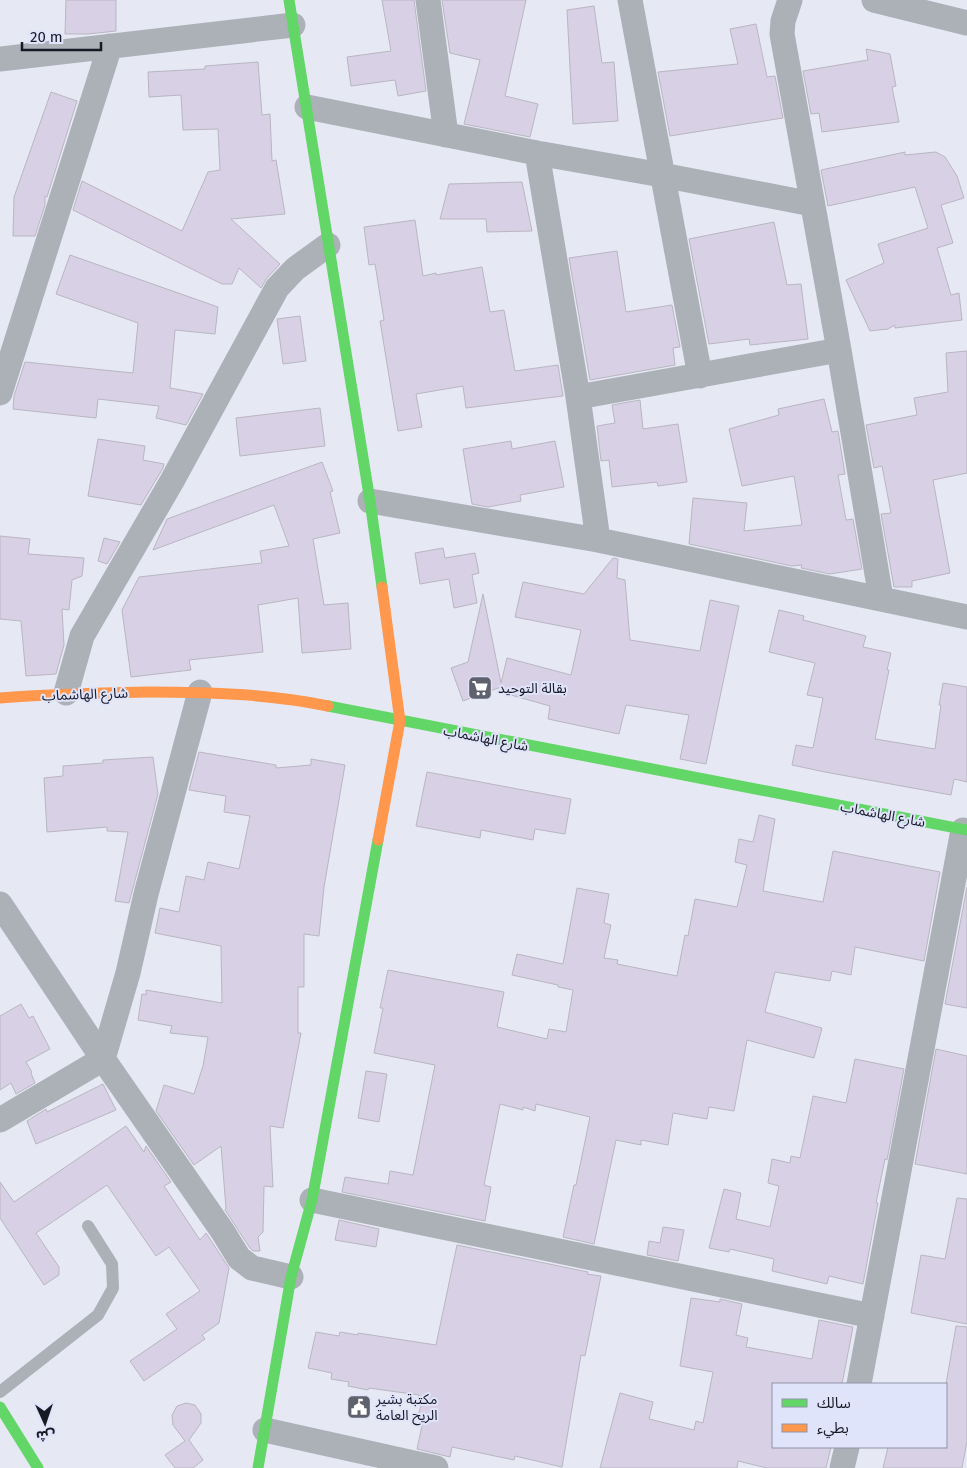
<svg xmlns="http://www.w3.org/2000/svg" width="967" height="1468" font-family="'Fira Sans','Noto Sans Arabic',sans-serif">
  <rect width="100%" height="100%" fill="#e6e8f4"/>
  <path fill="#d8d0e4" stroke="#b9b6c2" d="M66 0H116V31L88 34H65Z
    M382 0H414L426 91 398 96 395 80 351 86 347 57 391 51Z
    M442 0H526L505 96 538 104 530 137 464 124 480 60 450 53Z
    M594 6 602 63 614 62 618 121 573 124 567 10Z
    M756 24 767 77 775 76 783 118 670 136 658 72 738 64 730 29Z
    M866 49 890 54 896 86 892 87 899 122 822 132 819 113 811 114 803 71 868 60Z
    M258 62 262 115 270 114 272 161 276 160 285 214 231 219 280 264 267 278 261 288 239 268 232 284H222L73 210 82 181 182 231 208 172 220 170 218 129 183 130 181 95 149 97 148 72 205 69V66Z
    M51 92 77 101 47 197 45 196V205L35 236H13L14 197Z
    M905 152V155L936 152 945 157 957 176 964 198 941 205 953 243 937 248 951 295 959 293 962 320 895 328V325L888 329 870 331 846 280 884 263 878 244 928 228 915 187 828 206 821 170Z
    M522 182 532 231 487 232 486 219H440L449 184Z
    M415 220 423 276 436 273V275L482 267 490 312 504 310 515 371 558 365 563 396 466 408 463 386 416 394 422 427 398 431 380 321 384 320 375 264 369 265 364 227Z
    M774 222 787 285 801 284 808 339 750 345 749 339 709 344 689 239Z
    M617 251 626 312 672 305 680 347 673 348 675 365 590 380 569 258Z
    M70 255 218 307 215 334 175 330 170 388 203 394 186 425 156 418 159 406 98 399 96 418 13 409 14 396 25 362 133 373 138 323 56 294Z
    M300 316 306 361 283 364 277 319Z
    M967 351V473L933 480 950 573 912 581V587H894L881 514 891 513 882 466 874 468 866 425 917 415 914 398 948 392 946 353Z
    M824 399 832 432 838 431 845 474 838 475 846 520 853 519 862 569 830 574 801 568 802 565 792 566 689 544 693 498 747 503 744 531 802 525 794 476 742 486 729 429 779 415 778 409Z
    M640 400 643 429 678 424 687 482 658 486 657 482 612 487 609 460 601 461 597 426 615 423 612 405Z
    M320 408 325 446 240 456 236 418Z
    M98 439 145 446 143 460 164 464 163 468 141 505 88 496Z
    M511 441 512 449 555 441 564 487 520 495 521 501 488 507 472 504 463 449Z
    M322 462 333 491 330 492 340 533 313 539 324 605 348 603 351 649 302 653 298 598 258 605 263 652 189 660 191 670 131 677 122 610 139 577 262 563 260 551 289 546 274 505 153 550 167 519Z
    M0 536 30 539 28 554 84 558 82 576 72 580 69 610 62 609 64 645 56 674 26 676 21 621 0 619Z
    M104 538 120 542 107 564 98 561Z
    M443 548 445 558 475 553 479 573 472 575 477 603 454 608 449 579 420 584 415 553Z
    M613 558 618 559 617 578 625 580 630 640 700 651 710 600 739 606 706 764 680 759 689 715 626 705 619 734 548 719 550 706 500 692 501 687 463 701 451 668 468 662 483 594 501 683 507 658 571 675 581 630 515 617 523 582 584 594Z
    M779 610 804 616 803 620 866 636 863 647 891 653 887 670H889L875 739 935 749 941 705H939L943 683 967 687V782L954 779 951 795 825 772 792 765 796 745 813 748 823 698 807 695 815 663 769 652Z
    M199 752 276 765V768L311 765V759L345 765 324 887 319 936 304 934V987H298V1033H301L283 1128 270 1126 273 1187 264 1186 263 1232 258 1237 260 1251H253L250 1248 225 1210 226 1208 221 1146 194 1165 156 1111 164 1085 194 1094 203 1066 208 1037 170 1033 172 1026 138 1020 142 994 146 995V990L222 1003 221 946 155 933 160 908 179 912 186 876 204 880 208 862 239 869 250 816 224 812 226 796 189 790Z
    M153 757 158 794 129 903 115 901 128 832 107 831V827L47 832 44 778 63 776V766L103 763V760Z
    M427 772 571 799 565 834 535 829 533 840 481 830 480 838 416 826Z
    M759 815 775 819 763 891 823 902 833 851 940 872 924 961 855 947 851 975 832 971 830 981 775 972 765 1012 822 1028 814 1058 747 1040 734 1111 709 1107 707 1119 673 1113 668 1145 641 1140V1145L616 1140 594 1244 563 1237 574 1185H576L590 1117 536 1104 535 1111 523 1107V1110L500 1104 484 1185 491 1187 485 1221 342 1192 345 1177 388 1184 390 1171 413 1175 435 1065 374 1053 383 1008H380L388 970 504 992 497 1027 547 1039 549 1029 566 1032 573 990 558 987V985L512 975 517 954 563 964 577 888 609 894 604 923 611 925 604 958 618 960 617 964 677 976 685 935 688 936 695 899 737 907 747 865 735 862 739 839 753 842Z
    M967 887V1008L945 1004Z
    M21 1004 29 1018 33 1016 50 1049 26 1062 32 1072 31 1073 35 1083 16 1094 11 1083 0 1090V1016Z
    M936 1049 967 1056V1174L915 1164Z
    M855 1059 904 1069 887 1160 885 1159 876 1203H878L863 1284 829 1276 827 1284 772 1271 774 1259 730 1249 729 1252 709 1248 724 1189 741 1193 736 1219 770 1227 779 1186 768 1183 772 1159 790 1163 791 1156 800 1158 813 1096 846 1103Z
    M366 1071 387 1074 379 1122 358 1118Z
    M103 1084 116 1110 36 1144 27 1121 46 1109 47 1112Z
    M126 1126 144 1152 146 1146 171 1182 164 1186 200 1240 206 1233 229 1268 219 1323 202 1335 205 1339 144 1381 130 1361 177 1329 166 1314 200 1291 169 1247 156 1256 107 1185 36 1233 59 1267V1275L44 1285 0 1218V1182L14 1202Z
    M957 1198 967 1199V1324L911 1313 921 1255 945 1259Z
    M339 1220 379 1229 376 1247 335 1240Z
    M663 1227 684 1230 678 1261 647 1255 649 1241 660 1243Z
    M457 1245 588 1272 587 1274 601 1276 585 1356 581 1355 562 1467 515 1456 514 1460 452 1447 450 1457 417 1449 423 1421 417 1419 421 1406 417 1404 419 1395 369 1388 368 1390 348 1386 349 1382 331 1379 332 1373 308 1368 316 1332 339 1336 340 1332 358 1335V1333L436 1345Z
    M691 1298 720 1302V1299L742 1304 736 1335 748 1338 746 1347 812 1359 819 1320 853 1327 842 1384H773V1447H831L826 1468H767L738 1461 737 1468H600L620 1393 653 1402 649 1419 694 1430 696 1421 703 1423 713 1372 680 1366Z
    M956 1326 967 1327V1441L962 1468H883L888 1447H946V1384Z
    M186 1403 195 1405 201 1414V1423L189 1440 203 1460 193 1468H175L165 1455 185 1441 173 1425 172 1415 177 1406Z"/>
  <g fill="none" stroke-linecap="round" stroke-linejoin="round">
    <path stroke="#acb0b7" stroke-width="12" d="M0 1392 98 1315 113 1288 112 1264 88 1226"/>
    <path stroke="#acb0b7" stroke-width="25" d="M428 0 446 135
      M630 0 700 376
      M790 0 783 21 782 34 839 350 881 598
      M874 0 967 23
      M0 59 293 25
      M307 107 537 153 662 175 812 204
      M537 153 578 397 598 540
      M0 393 110 46
      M578 397 839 350
      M370 501 598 540 967 617
      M66 693 82 636 172 481 277 288 295 269 328 245
      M0 904 103 1059 223 1232 239 1258 252 1268 291 1277
      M0 1120 103 1059 128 973 146 894 200 692
      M312 1200 872 1316
      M859 1384 963 830
      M265 1430 436 1468
      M842 1468 847 1447"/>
    <path stroke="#63d668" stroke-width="11" d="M289 0 370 501 382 587
      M328 706 967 830
      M0 1407 38 1468
      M258 1468 291 1277 312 1200 378 840"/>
    <path stroke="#ff974d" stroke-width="11" d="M0 698C50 694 99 693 149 692 209 692 270 694 328 706
      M378 840 400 721 382 587"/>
  </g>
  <defs>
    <symbol id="supermarket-square" viewBox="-11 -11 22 22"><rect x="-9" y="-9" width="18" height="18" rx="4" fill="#5f616d" stroke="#e0e4fa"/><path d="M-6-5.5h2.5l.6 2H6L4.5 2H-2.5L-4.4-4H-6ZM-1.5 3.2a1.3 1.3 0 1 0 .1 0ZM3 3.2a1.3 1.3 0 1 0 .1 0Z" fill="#fff"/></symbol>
    <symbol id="civic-square" viewBox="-11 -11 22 22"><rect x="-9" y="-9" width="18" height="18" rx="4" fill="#5f616d" stroke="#e0e4fa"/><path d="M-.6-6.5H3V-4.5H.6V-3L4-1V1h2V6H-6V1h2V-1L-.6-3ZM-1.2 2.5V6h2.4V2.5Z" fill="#fff"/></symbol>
  </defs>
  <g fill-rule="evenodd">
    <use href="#supermarket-square" x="466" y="674" width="28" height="28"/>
    <use href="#civic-square" x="345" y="1393" width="28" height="28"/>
  </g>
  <g text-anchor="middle" stroke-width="4" stroke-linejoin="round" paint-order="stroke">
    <g font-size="14" fill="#171925" stroke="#e0e4fa" text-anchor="start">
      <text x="498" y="693">بقالة التوحيد</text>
      <text x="376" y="1404">مكتبة بشير<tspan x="376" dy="16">الريح العامة</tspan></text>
    </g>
    <g font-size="14" fill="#171925" stroke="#e0e4fa">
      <text transform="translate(85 694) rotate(-2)" y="5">شارع الهاشماب</text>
      <text transform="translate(486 738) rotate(11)" y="5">شارع الهاشماب</text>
      <text transform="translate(883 814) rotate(11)" y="5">شارع الهاشماب</text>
    </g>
  </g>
  <rect x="772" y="1383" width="175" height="65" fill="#e0e4fa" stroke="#9093a5"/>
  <rect x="782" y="1399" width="25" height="8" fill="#63d668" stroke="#9093a5"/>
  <text x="817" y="1408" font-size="15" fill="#171925">سالك</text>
  <rect x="782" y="1424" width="25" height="8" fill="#ff974d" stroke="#9093a5"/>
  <text x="817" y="1433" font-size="15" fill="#171925">بطيء</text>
  <g transform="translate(45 1423) rotate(177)" stroke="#e0e4fa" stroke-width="4" paint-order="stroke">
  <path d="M0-4L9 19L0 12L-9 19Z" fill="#171925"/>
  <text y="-8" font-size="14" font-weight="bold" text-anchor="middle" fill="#171925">ش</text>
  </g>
  <path d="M22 42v8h79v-8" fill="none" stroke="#171925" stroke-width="2.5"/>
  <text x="30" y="42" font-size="15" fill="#171925" stroke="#e0e4fa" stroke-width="4" paint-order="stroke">20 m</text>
</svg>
